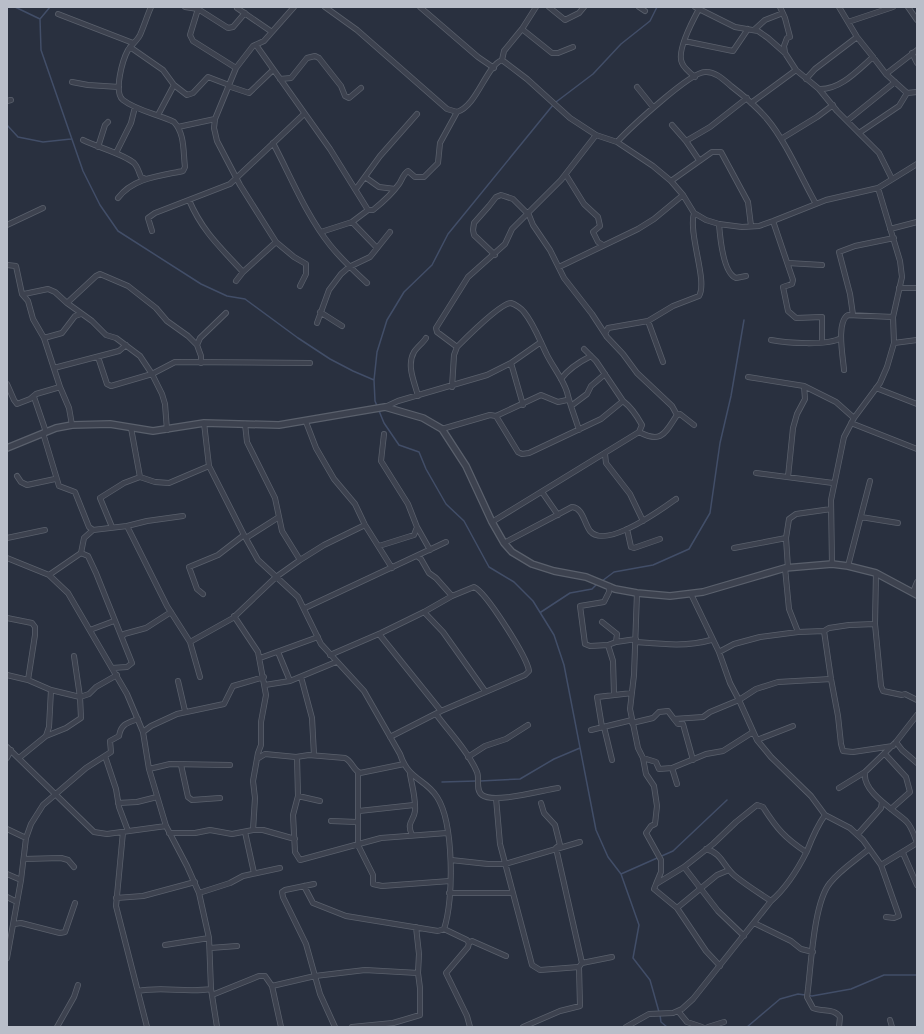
<svg xmlns="http://www.w3.org/2000/svg" width="924" height="1034" font-family="'DM Sans',sans-serif">
  <rect width="100%" height="100%" fill="#29303f"/>
  <g fill="none" stroke-linecap="round" stroke-linejoin="round">
    <path stroke="#424e68" stroke-width="1.5" d="M15 7 40 19
      M50 7 40 19 41 50 83 171 100 205 118 231 201 284 227 296 245 299 298 338 330 359 353 371 374 380
      M556 102 593 74 621 44 650 21 657 7
      M553 105 448 234 432 265 404 292 387 320 377 352 374 380 375 401 384 423 399 445 419 452 426 469 446 504 464 521 489 567 514 582 533 601 554 635 564 665 596 830 608 857 621 874 639 925 633 958 650 980 659 1012
      M7 125 18 137 43 142 71 139
      M602 581 614 572 653 565 689 549 710 513 720 443 731 396 744 320
      M541 612 570 593 592 589 597 584
      M480 781 520 779 554 759 580 748
      M442 782 476 781
      M621 874 673 851 727 800
      M660 1015 661 1022 667 1027
      M747 1027 780 999 798 994 812 996 851 989 884 975H917"/>
    <defs>
      <path id="minor" d="M185 7 198 9 228 28 233 27 245 13
        M294 7 264 41 253 46 236 68 215 119 214 128 217 141 240 185 276 242 294 257 306 264V274L300 286
        M325 7 357 30 447 109 457 112C477 106 486 66 502 60L527 79 570 118 596 135 617 142 653 166 671 181 683 195 694 213 706 220 719 224 742 227 759 226 773 221 826 200 878 188 917 164
        M420 7 478 57 494 68
        M549 7 565 20 579 13 584 7
        M639 7 645 11
        M695 7 735 27 758 31 768 38 785 53 796 70 819 89 837 111 879 153 892 179
        M780 7 785 18 790 37 787 38 784 46 785 53
        M839 7 857 37 873 57 886 74 907 93 917 92
        M908 7 917 20
        M237 8 272 32
        M198 9 190 35 193 41 236 68
        M58 14 133 43
        M848 22 893 7
        M522 29 552 53H558L573 47
        M754 30 765 20 783 13
        M684 41 733 51 748 29
        M256 45 330 149 368 210 352 222 321 232
        M130 47 163 70 174 85 187 95 193 93 208 77 229 85
        M912 53 917 63
        M502 60 504 51 522 29 536 7
        M886 74 917 50
        M695 77C690 73 684 68 682 63 676 51 693 20 699 9
        M280 79 291 78 307 58 315 56 319 58 341 86 345 96 349 98 361 88
        M806 79 815 69 857 37
        M72 82 88 85 119 87
        M228 86 249 93 273 70
        M637 87 653 107
        M819 89C840 90 857 71 873 57
        M7 101 11 100
        M751 103 796 70
        M158 115 174 85
        M848 120 895 82
        M672 125 686 141 699 160
        M178 127 215 119
        M859 133 899 106 907 93
        M781 139 817 117 833 105
        M83 140C97 147 124 154 134 163 138 167 139 173 141 177L146 179
        M686 141 710 127 747 98
        M617 142C629 129 690 72 705 72 715 71 724 80 731 86 744 96 757 107 767 119 785 140 802 179 816 204
        M273 143C291 177 306 215 330 245 341 259 354 271 367 283
        M98 147 105 125 108 122
        M116 153 131 123 135 107
        M566 175 584 204 598 217 600 226 593 232 598 242 603 245
        M365 177 379 187 395 189
        M671 181 712 152H721L748 202 751 226
        M356 189 380 156 417 114
        M118 198C133 178 159 176 183 171L185 167C183 151 185 134 174 122 158 114 137 111 123 100 113 92 123 59 128 50 131 45 137 41 140 35 144 26 147 16 151 7
        M189 200C202 231 221 248 243 272
        M368 210H373C383 202 392 194 399 184 402 180 403 174 408 171L415 177H424L438 163 440 143 457 112
        M773 221 793 280 792 284 783 287 788 311 796 318 822 317V342
        M352 222 377 248
        M719 224C720 237 723 273 736 278L746 276
        M7 225 43 208
        M890 229 917 222
        M152 231 148 218 155 213 230 184 304 114
        M495 255 474 235 473 230 474 223 489 206 496 197 501 195 513 199 529 215 533 225 550 250 564 278 592 314 607 337 623 354 637 373 672 406 677 415 680 414 694 425
        M788 263 822 265
        M7 265 16 266 22 294 28 301 33 319 44 338 60 387 69 408 72 425
        M559 267 638 229 654 219 683 195
        M236 281 243 272 276 242
        M899 288H917
        M24 294 48 289 55 292 67 303 92 321 106 335 116 338 140 356 152 374 162 394 165 404 167 430
        M67 303 96 276 100 274 128 286 156 308 167 321 188 336 197 345 201 356V363
        M320 312 342 326
        M853 315 850 294 839 252 855 246 894 238
        M648 321 663 362
        M317 323 329 290 341 274 349 267 370 257 390 232
        M605 334 608 328 648 321 673 306 699 296C708 281 688 235 694 213
        M44 338 62 333 75 316 81 314
        M771 340C786 343 828 346 841 338
        M894 343 917 340
        M197 345 200 338 226 313
        M457 347 437 332 436 328 468 277 505 244 512 229 561 180 596 135
        M98 357 107 384 111 386 152 374 175 362 310 363
        M511 363 523 405
        M54 368 119 351 126 345
        M844 370C843 357 836 322 848 315L893 317
        M748 377 804 386 836 402 854 418
        M561 379C569 368 579 362 591 356
        M7 384 14 400 17 404 30 399 36 394 60 387
        M452 387 454 355 457 347C465 339 501 303 511 303 515 304 522 309 524 312 534 324 540 341 547 355 553 367 563 379 567 392 570 405 575 417 579 430
        M876 388 917 404
        M418 396C415 383 406 366 414 352 417 347 423 343 426 338
        M34 397 46 432
        M571 406 587 394 591 386 605 374
        M385 407 398 401 487 375 511 363 541 342
        M496 416 518 452 522 454 529 453 601 419 623 401
        M306 422 316 448 334 479 355 504 365 525 392 568
        M204 423 209 466 244 535 258 560 298 597 321 644 364 691 400 754C409 781 425 778 437 797 454 823 454 900 444 929
        M851 423 917 449
        M245 424 247 442 275 498 282 531 300 560
        M131 428 140 477
        M442 429 490 415 496 416 541 395 558 402 567 400
        M639 432C662 444 665 433 677 415
        M43 433 59 486 75 492 89 527 93 530 127 526 147 521 183 516
        M605 454 606 463 630 494 643 521
        M756 473 833 483
        M17 476 21 482 27 485 55 479
        M788 477 793 428 797 414 805 399 804 386
        M542 492 558 515
        M861 517 898 523
        M492 522 639 432 642 425C637 416 631 407 623 401L596 361 584 349
        M127 526 167 606 190 642 200 677
        M112 527 100 498 124 483 140 477 155 482 169 483 209 466
        M417 527 430 550
        M627 529 631 547 634 548 660 539
        M7 538 45 530
        M246 538 279 517
        M504 543 572 507C583 508 584 523 590 531 606 550 662 509 676 499
        M379 546 414 535 417 527 408 504 381 461 384 434
        M734 548 786 538
        M81 553 88 556 96 573 132 663 127 667 112 668
        M417 556 421 559 429 573 436 578 452 596
        M7 558 49 575 68 593 127 694 143 732 149 769 166 826 187 866 199 893 209 938 211 989 217 1027
        M832 564 831 500 844 437 854 418 880 383 887 367 894 343 893 317 902 277 900 261 878 188
        M848 566 870 481
        M785 568 789 609 798 632
        M788 568 786 538 789 519 796 514 831 509
        M876 573 875 624 881 686 883 691 902 695 905 694 917 700
        M49 575 81 553 84 538 93 530
        M913 592 917 582
        M637 593 634 675 630 709 638 748 643 758 646 774 654 786 657 806 655 824 651 826 646 833 661 860V872L656 884
        M203 594 197 589 189 567 218 555 244 535
        M691 594 719 652 730 683 739 700 757 740 771 757 811 796 825 815 850 828 863 840 881 865 899 916 894 918 886 917
        M305 608 446 542
        M424 612 443 632 485 691
        M234 616 258 652 266 695 261 722V745L258 753 253 781 255 798 253 830
        M7 618 32 623 35 627V635L28 680
        M602 622 617 634 616 642 608 645 613 661 614 694
        M90 630 114 621
        M824 631 831 679 838 716 841 744 843 751 853 752 893 746
        M379 634 441 711
        M122 637 124 634 146 628 171 612
        M190 642 233 618 276 577 300 560 324 545 365 525
        M616 642 636 639
        M636 642C661 644 686 647 711 640
        M608 645 590 646 585 644 580 606 604 602 609 592V586
        M278 652 290 681
        M719 652 734 644 760 637 798 632 824 631 829 628 849 625 875 624
        M330 655 381 633 424 612 452 596 474 587C486 592 527 657 529 671L525 675 441 711 390 737
        M260 658 318 637
        M7 675 28 680 51 690 80 697 89 694 96 687 117 675
        M301 677 312 718 314 755
        M178 681 185 711
        M265 685 290 681 336 662
        M436 714C449 732 468 751 477 772 480 779 475 790 482 795 494 804 543 790 558 788
        M674 719 678 724H683L693 760
        M632 723 653 718 659 712 668 711 674 719 703 717 710 712 739 700 756 689 778 682 831 679
        M602 727 597 697 632 693
        M604 727 612 760
        M591 730 632 720
        M143 732 151 726 177 714 224 704 233 686 264 677
        M46 736 49 727 51 690
        M757 740 793 726
        M896 742 902 750 917 763
        M7 747 94 832 107 834 166 826
        M885 754 906 777 910 792 891 809
        M105 756 116 789 119 807 128 831
        M297 757 298 796 293 815 295 852 300 860 381 838 447 833
        M468 757 485 746 506 739 528 725
        M7 758 11 750
        M19 758 46 736 66 728 81 718 80 697 74 656
        M643 758 656 762 659 769 672 768 677 784
        M257 759 265 754 296 757 309 755 345 758C352 761 353 770 360 773L404 764
        M181 765 188 797 192 800 220 798
        M672 768 706 754 723 751 753 732
        M149 769 170 764 230 765
        M358 772V845L373 875V884L382 886 450 881
        M865 772C862 792 893 809 906 821 912 827 914 835 917 843
        M410 774C412 786 416 799 415 811 414 821 406 822 412 835
        M839 788 865 772 896 742 917 715
        M298 796 320 801
        M496 798 500 844 532 965 540 970 579 967
        M118 803 137 802 157 797
        M541 803 544 813 555 825 560 845 557 847
        M359 811 414 805
        M331 821 357 822
        M7 829 26 838
        M123 832 116 906 147 1027
        M245 832 254 873
        M169 833H195L210 830 232 834 253 830H263L295 839
        M858 834 881 808 882 802
        M706 849C722 853 723 866 735 876 746 885 759 893 771 901
        M903 853 917 885
        M24 859 61 858 68 860 74 867
        M451 860 488 864H505L580 842
        M881 865 917 843
        M684 867 718 911 744 936
        M7 874 21 880
        M314 884 285 890 282 892 283 897 306 944 320 994 335 1027
        M304 886 313 903 346 916 438 931 444 929 467 940 469 943
        M199 893 230 883 243 876 280 868
        M449 893H513
        M7 897 17 902
        M116 898 143 896 195 882
        M677 908 717 875 729 870
        M754 923 791 941 801 949 813 952
        M14 924 21 923 60 933 65 932 75 903
        M469 943 468 947 446 973 467 1016 470 1027
        M469 943 472 941 506 956
        M165 945 209 938
        M210 948 237 946
        M7 958 21 880 26 838 31 824 43 805 86 768 111 752 110 741 119 736C121 724 127 723 138 719
        M582 963 612 957
        M720 966 706 951 677 908 654 889 656 884 684 867 713 844 736 822 757 805 763 807C777 829 785 838 806 852
        M272 986 315 976 365 970 418 973
        M138 991C163 986 186 993 211 989
        M212 995 259 976H265L272 986 281 1027
        M678 1011 687 1022 702 1027
        M890 1020 892 1027
        M57 1027 74 997 78 985
        M352 1027 393 1023 420 1015V988L418 973 419 954 416 927
        M523 1027 560 1011 580 1006 579 967 582 963 556 848
        M626 1027 649 1014 673 1013 682 1009 693 999 771 901C786 888 798 869 807 851 812 838 817 826 825 815
        M708 1027 724 1022
        M839 1027 840 1017C834 1008 823 1012 813 1008L807 997C811 970 813 903 830 883 840 870 856 860 869 849"/>
      <path id="tertiary" d="M7 448 56 428 72 425 110 424 153 431 204 423 279 425 385 407 423 418 442 429 466 466 492 522 504 543 512 552 532 564 554 571 586 577 615 589 637 593 670 596 703 592 785 568 832 564 848 566 876 573 917 595"/>
    </defs>
    <use href="#minor" stroke="#5a606c" stroke-width="6"/>
    <use href="#tertiary" stroke="#5a606c" stroke-width="8"/>
    <use href="#minor" stroke="#3d424f" stroke-width="4.5"/>
    <use href="#tertiary" stroke="#3d424f" stroke-width="5.5"/>
  </g>
  <rect width="924" height="1034" fill="none" stroke="#b9bec9" stroke-width="16"/>
</svg>
